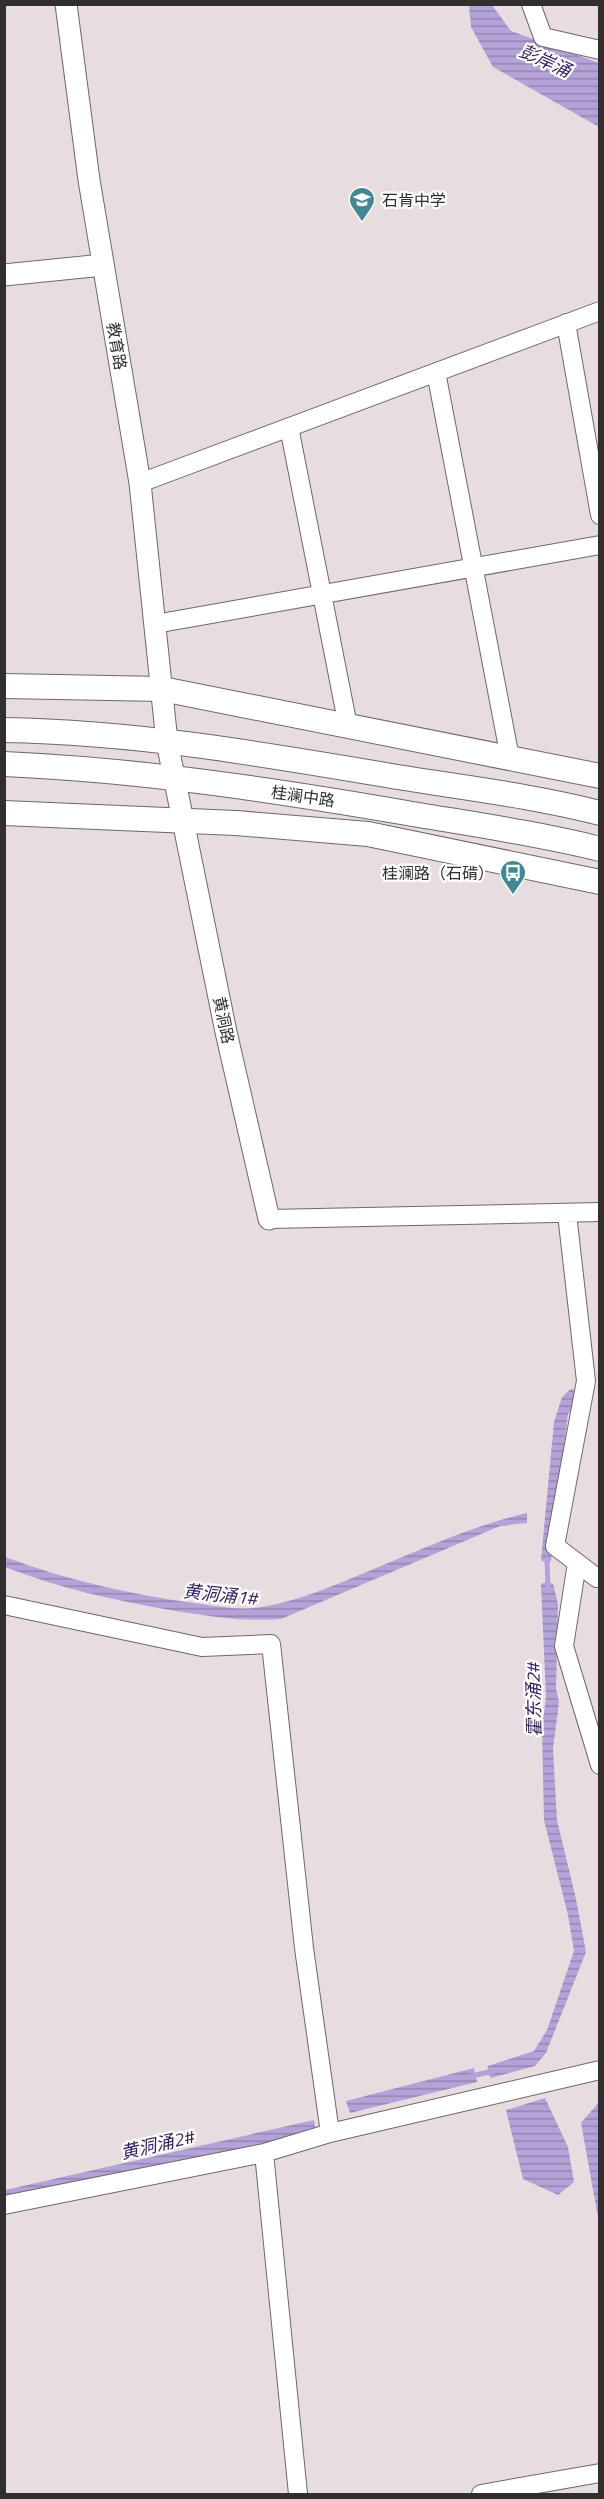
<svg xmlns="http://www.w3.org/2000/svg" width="604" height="2499" font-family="'Titillium Web','Noto Sans SC',sans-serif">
  <defs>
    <pattern id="water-rules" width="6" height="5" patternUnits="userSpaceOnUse" patternTransform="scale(1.5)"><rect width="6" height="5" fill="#b4a3d9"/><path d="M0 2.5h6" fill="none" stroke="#9385b0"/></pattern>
  </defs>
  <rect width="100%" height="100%" fill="#e7dde0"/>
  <path fill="url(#water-rules)" d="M469 5H492L511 31 599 63V127L493 67 471 27Z
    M572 1388 579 1399 568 1414 551 1561 547 1564 541 1560 554 1422 562 1397Z
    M527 1513V1523L500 1526 281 1619C243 1622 208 1616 170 1610 113 1600 59 1588 5 1567V1557C67 1580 128 1594 194 1603 216 1606 240 1611 262 1607 299 1601 335 1585 369 1571 422 1549 472 1526 527 1513Z
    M547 1582 553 1584 558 1604 556 1688 559 1702 553 1749 557 1820 576 1899 586 1952 546 2053 535 2066 491 2078 487 2073 488 2066 534 2051 547 2030 574 1951 568 1915 544 1820 542 1729 546 1697 541 1584Z
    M474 2068 477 2082 350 2113 346 2101Z
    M545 2098 568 2147 574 2182 558 2195 523 2179 506 2110Z
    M599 2102V2223L581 2123Z
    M314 2120 316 2132 5 2200V2190Z"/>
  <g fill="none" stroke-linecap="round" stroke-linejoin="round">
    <path stroke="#b4a3d9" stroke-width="5" d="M547 1559 548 1589
      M471 2076 494 2071"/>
    <defs>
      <path id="minor" d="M531 4 543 37 600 50
        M566 323 600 515
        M436 372 510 758
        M289 427 348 726
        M140 483 600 311
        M155 624 600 545
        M567 1214 586 1381 555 1546 597 1578 600 1576
        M269 1219 600 1212
        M577 1563 564 1646 600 1765
        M4 1605 202 1647 271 1644 304 1948 330 2133 264 2153
        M330 2133 600 2070
        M4 2205 264 2153 298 2494
        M481 2494 600 2473"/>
      <path id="tertiary" d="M66 4 89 180 140 483 167 742 226 1032 269 1219
        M4 275 103 265"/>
      <path id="secondary" d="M4 686 162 689 600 776
        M4 730C136 732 268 755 398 777 465 788 534 796 600 813
        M4 764C140 770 274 790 407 813 471 824 536 833 600 849
        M4 813 236 823 368 834 600 882"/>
    </defs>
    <use href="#minor" stroke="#6f6769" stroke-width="20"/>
    <use href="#tertiary" stroke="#6f6769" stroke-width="23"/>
    <use href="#secondary" stroke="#6f6769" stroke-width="26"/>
    <use href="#minor" stroke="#fff" stroke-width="18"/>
    <use href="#tertiary" stroke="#fff" stroke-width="21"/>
    <use href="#secondary" stroke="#fff" stroke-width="24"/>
  </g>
  <defs>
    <symbol id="school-pin" viewBox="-11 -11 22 30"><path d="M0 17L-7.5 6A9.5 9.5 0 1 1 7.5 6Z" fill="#438894" stroke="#fff"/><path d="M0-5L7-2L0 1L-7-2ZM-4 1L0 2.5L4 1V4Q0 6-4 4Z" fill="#fff"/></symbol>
    <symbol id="bus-pin" viewBox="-11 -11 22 30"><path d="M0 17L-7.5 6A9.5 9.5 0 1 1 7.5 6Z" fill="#438894" stroke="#fff"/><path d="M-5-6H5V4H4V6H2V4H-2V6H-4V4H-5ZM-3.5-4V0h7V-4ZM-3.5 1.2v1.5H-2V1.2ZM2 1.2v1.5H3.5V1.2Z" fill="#fff"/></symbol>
  </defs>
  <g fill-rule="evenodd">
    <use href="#school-pin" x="347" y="185" width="30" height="40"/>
    <use href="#bus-pin" x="498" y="858" width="30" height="40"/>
  </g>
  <g text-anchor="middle" stroke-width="4.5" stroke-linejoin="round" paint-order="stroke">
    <g font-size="16" fill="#322e2f" stroke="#fff" text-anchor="start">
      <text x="382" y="206">石肯中学</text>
      <text x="494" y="879" text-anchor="end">桂澜路（石𬒔）</text>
    </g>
    <g font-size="16" fill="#322e2f" stroke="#fff">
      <text transform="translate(117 346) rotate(80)" y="6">教育路</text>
      <text transform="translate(303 796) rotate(8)" y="6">桂澜中路</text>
      <text transform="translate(224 1020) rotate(78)" y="6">黄洞路</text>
    </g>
    <g font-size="18" font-style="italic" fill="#371c5c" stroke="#fff">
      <text transform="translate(545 61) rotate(24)" y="6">彭岸涌</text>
      <text transform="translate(220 1595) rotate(6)" y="6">黄洞涌1#</text>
      <text transform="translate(534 1700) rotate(-91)" y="6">霍东涌2#</text>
      <text transform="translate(157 2145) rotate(-13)" y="6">黄洞涌2#</text>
    </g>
  </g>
  <rect width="604" height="2499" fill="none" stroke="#322e2f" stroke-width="12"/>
</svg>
